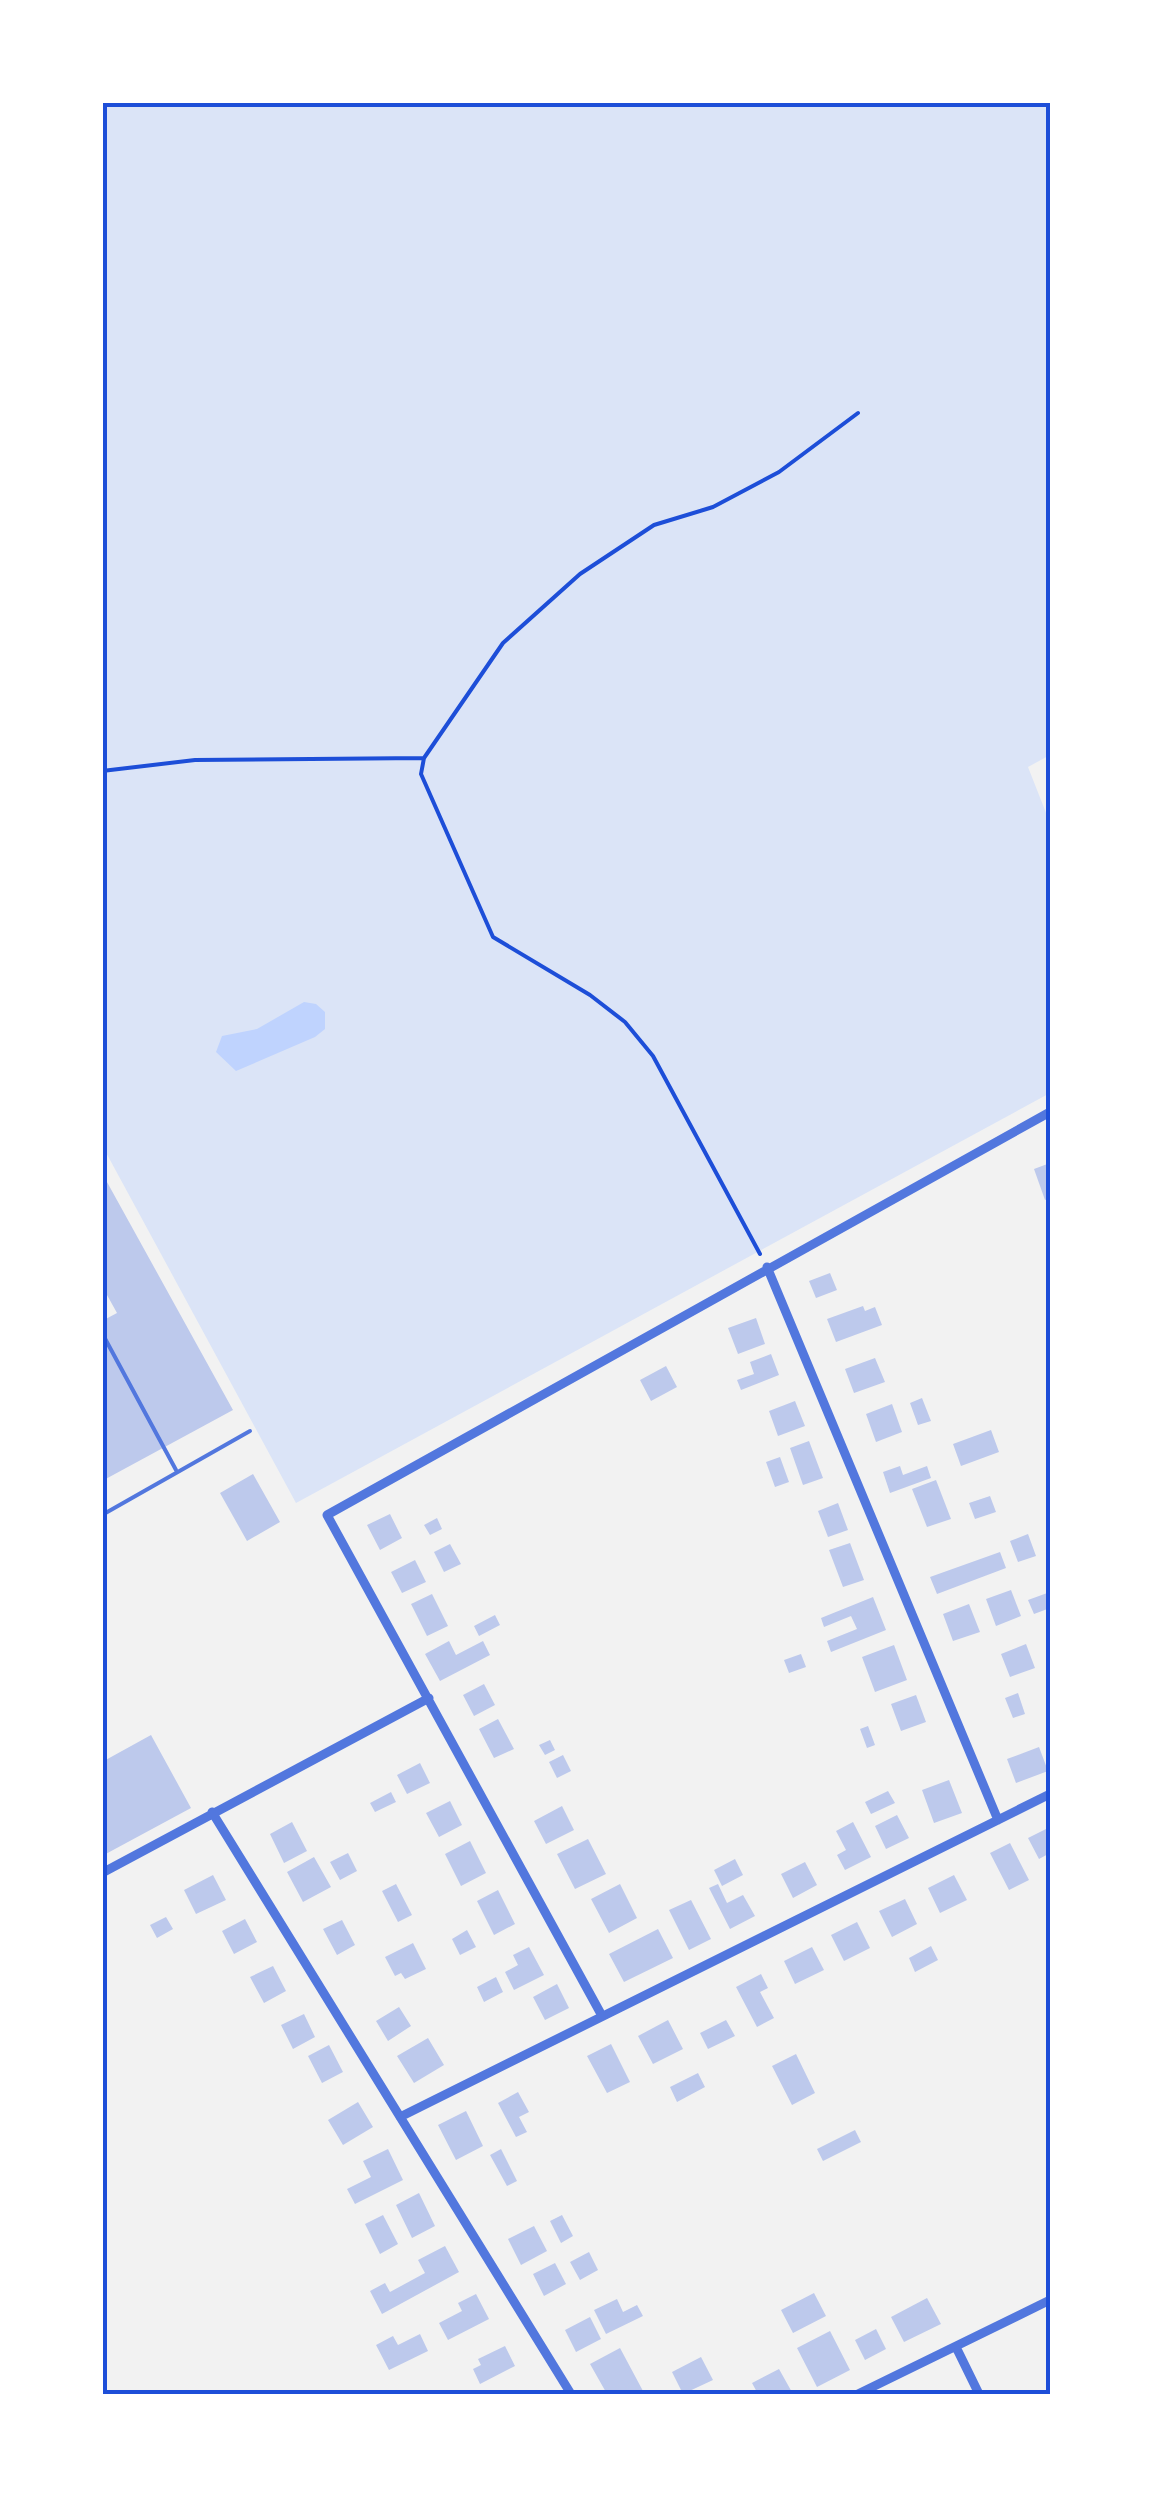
<svg xmlns="http://www.w3.org/2000/svg" width="1153" height="2497" font-family="'Fira Sans Condensed',sans-serif">
  <rect width="100%" height="100%" fill="#f2f2f2"/>
  <path fill="#dbe4f7" d="M102 103H1050V755L1028 767 1050 823V1093L296 1503 103 1147Z"/>
  <path fill="#bfd3fe" d="M304 1002 316 1004 325 1012V1029L315 1037 236 1071 216 1052 222 1036 257 1029Z"/>
  <path fill="#bdc9ec" d="M1050 1163V1198L1045 1200 1034 1169Z
    M102 1173 233 1410 102 1481V1321L117 1313 102 1286Z
    M830 1273 837 1290 816 1298 809 1281Z
    M863 1306 865 1311 875 1307 882 1325 836 1342 827 1319Z
    M756 1318 765 1344 738 1354 728 1328Z
    M771 1354 779 1375 741 1390 737 1380 754 1374 750 1362Z
    M875 1358 885 1382 854 1393 845 1369Z
    M666 1366 677 1387 651 1401 640 1380Z
    M922 1398 931 1421 918 1425 910 1403Z
    M795 1401 805 1426 778 1436 769 1411Z
    M892 1404 902 1432 876 1442 866 1414Z
    M991 1430 999 1452 961 1466 953 1444Z
    M809 1441 823 1478 803 1485 790 1448Z
    M780 1457 789 1482 775 1487 766 1462Z
    M900 1466 903 1475 927 1466 931 1478 890 1493 883 1472Z
    M253 1474 280 1522 247 1541 220 1493Z
    M936 1480 951 1519 927 1527 912 1489Z
    M990 1496 996 1512 975 1519 969 1503Z
    M838 1503 848 1530 828 1537 818 1511Z
    M390 1514 402 1538 380 1550 367 1525Z
    M437 1518 442 1529 430 1535 424 1525Z
    M1028 1534 1036 1556 1018 1562 1010 1541Z
    M850 1543 864 1580 843 1587 829 1550Z
    M450 1544 461 1564 444 1572 434 1552Z
    M1000 1552 1006 1568 937 1594 930 1577Z
    M415 1560 426 1582 402 1593 391 1572Z
    M1011 1590 1021 1616 996 1626 986 1599Z
    M1050 1592V1608L1034 1614 1028 1600Z
    M432 1594 448 1626 427 1636 411 1604Z
    M873 1597 886 1630 831 1652 827 1641 857 1629 851 1616 824 1627 821 1618Z
    M969 1604 980 1632 953 1641 943 1614Z
    M495 1615 500 1625 479 1636 474 1626Z
    M449 1641 456 1655 483 1641 490 1655 440 1681 425 1654Z
    M1026 1644 1035 1668 1010 1677 1001 1654Z
    M894 1645 907 1680 875 1692 862 1657Z
    M801 1654 806 1667 789 1673 784 1660Z
    M484 1684 495 1705 474 1716 463 1695Z
    M1018 1693 1025 1714 1013 1718 1005 1698Z
    M916 1695 926 1722 901 1731 891 1704Z
    M498 1719 514 1749 494 1758 479 1729Z
    M868 1726 875 1745 867 1748 860 1729Z
    M151 1735 191 1808 102 1856V1762Z
    M550 1740 555 1750 545 1755 539 1745Z
    M1039 1747 1048 1771 1016 1783 1007 1759Z
    M563 1755 571 1771 557 1778 549 1762Z
    M420 1763 430 1783 407 1794 397 1775Z
    M949 1780 962 1813 934 1823 922 1790Z
    M888 1791 895 1803 871 1814 865 1802Z
    M391 1792 396 1802 375 1812 370 1803Z
    M450 1801 462 1825 439 1837 426 1813Z
    M562 1806 574 1830 546 1844 534 1821Z
    M897 1815 909 1838 886 1849 875 1826Z
    M292 1822 307 1851 284 1863 270 1834Z
    M853 1822 871 1857 845 1870 837 1855 846 1850 836 1831Z
    M1050 1827V1853L1039 1859 1028 1838Z
    M588 1839 606 1874 575 1889 557 1854Z
    M470 1841 486 1873 461 1886 445 1854Z
    M1010 1843 1029 1880 1009 1890 990 1853Z
    M348 1853 357 1871 340 1880 330 1862Z
    M314 1857 331 1887 303 1902 287 1872Z
    M735 1859 743 1875 722 1886 714 1870Z
    M805 1862 817 1885 793 1898 781 1874Z
    M213 1875 226 1900 196 1914 184 1890Z
    M954 1875 967 1900 940 1913 928 1888Z
    M396 1884 412 1915 398 1922 382 1891Z
    M620 1884 637 1918 609 1933 591 1899Z
    M718 1884 727 1903 743 1895 755 1916 730 1929 709 1888Z
    M498 1890 515 1924 494 1935 477 1901Z
    M905 1899 917 1924 892 1937 879 1911Z
    M691 1900 711 1939 689 1950 669 1910Z
    M166 1917 173 1929 157 1938 150 1925Z
    M245 1919 257 1942 234 1954 222 1931Z
    M342 1920 355 1945 337 1955 323 1929Z
    M857 1922 870 1948 844 1961 831 1935Z
    M658 1929 673 1958 624 1982 609 1954Z
    M467 1930 476 1947 460 1955 452 1939Z
    M413 1943 426 1969 405 1979 401 1973 395 1976 385 1957Z
    M931 1946 938 1960 915 1972 909 1958Z
    M529 1947 544 1975 514 1990 505 1972 518 1965 513 1955Z
    M812 1947 824 1970 795 1984 784 1961Z
    M273 1966 286 1991 264 2003 250 1977Z
    M761 1974 768 1988 760 1992 774 2018 757 2027 736 1987Z
    M496 1977 503 1992 484 2002 477 1987Z
    M557 1984 569 2008 545 2020 533 1997Z
    M399 2007 411 2026 388 2041 376 2021Z
    M304 2014 315 2037 293 2049 281 2025Z
    M668 2020 683 2049 653 2064 638 2036Z
    M726 2020 735 2036 708 2049 700 2033Z
    M428 2038 444 2065 414 2083 397 2056Z
    M611 2044 630 2082 607 2093 587 2056Z
    M329 2045 343 2072 322 2083 308 2056Z
    M796 2054 815 2093 792 2105 772 2066Z
    M698 2073 705 2087 677 2102 670 2087Z
    M518 2092 529 2112 519 2117 527 2132 516 2137 498 2103Z
    M358 2102 373 2127 343 2145 328 2120Z
    M466 2111 483 2146 456 2160 438 2125Z
    M855 2130 861 2142 823 2161 817 2149Z
    M388 2149 403 2180 355 2204 347 2189 371 2177 363 2161Z
    M501 2149 517 2181 507 2186 490 2155Z
    M419 2193 435 2226 412 2238 396 2205Z
    M383 2215 398 2244 380 2254 365 2224Z
    M562 2215 573 2236 561 2243 550 2221Z
    M534 2226 547 2251 521 2265 508 2239Z
    M445 2246 459 2272 382 2314 370 2291 385 2283 390 2292 425 2273 418 2260Z
    M589 2252 598 2270 580 2280 570 2262Z
    M555 2263 566 2284 544 2296 533 2274Z
    M814 2293 826 2316 793 2333 781 2310Z
    M476 2294 489 2319 448 2340 439 2323 462 2311 458 2303Z
    M927 2298 941 2324 904 2342 891 2317Z
    M617 2299 623 2312 637 2305 643 2316 606 2334 594 2310Z
    M590 2317 601 2339 576 2352 565 2330Z
    M876 2329 886 2349 865 2360 855 2340Z
    M830 2331 850 2370 817 2387 797 2348Z
    M420 2334 428 2351 389 2370 376 2345 393 2336 398 2345Z
    M505 2346 515 2366 480 2384 473 2369 481 2365 478 2359Z
    M620 2348 643 2391 636 2394H607L590 2364Z
    M701 2357 713 2380 683 2394 672 2372Z
    M779 2369 793 2394H758L752 2383Z"/>
  <g fill="none" stroke-linecap="round" stroke-linejoin="round">
    <path stroke="#1d4ed8" stroke-width="4" d="M102 771 195 760 424 758
      M760 1254 653 1056 625 1022 590 995 493 937 421 774 424 758 503 643 580 574 654 525 713 507 779 472 858 413"/>
    <path stroke="#5277de" stroke-width="4" d="M102 1333 176 1470
      M102 1515 250 1431"/>
    <path stroke="#5277de" stroke-width="9" d="M767 1267 998 1820
      M212 1812 571 2394
      M102 1873 429 1698
      M601 2014 327 1515 1050 1112
      M400 2117 1050 1794
      M956 2347 979 2394
      M858 2394 1050 2300"/>
  </g>
  <rect width="1153" height="2497" fill="none" stroke="#ffffff" stroke-width="210"/>
  <rect x="105" y="105" width="943" height="2287" fill="none" stroke="#1d4ed8" stroke-width="4"/>
</svg>
